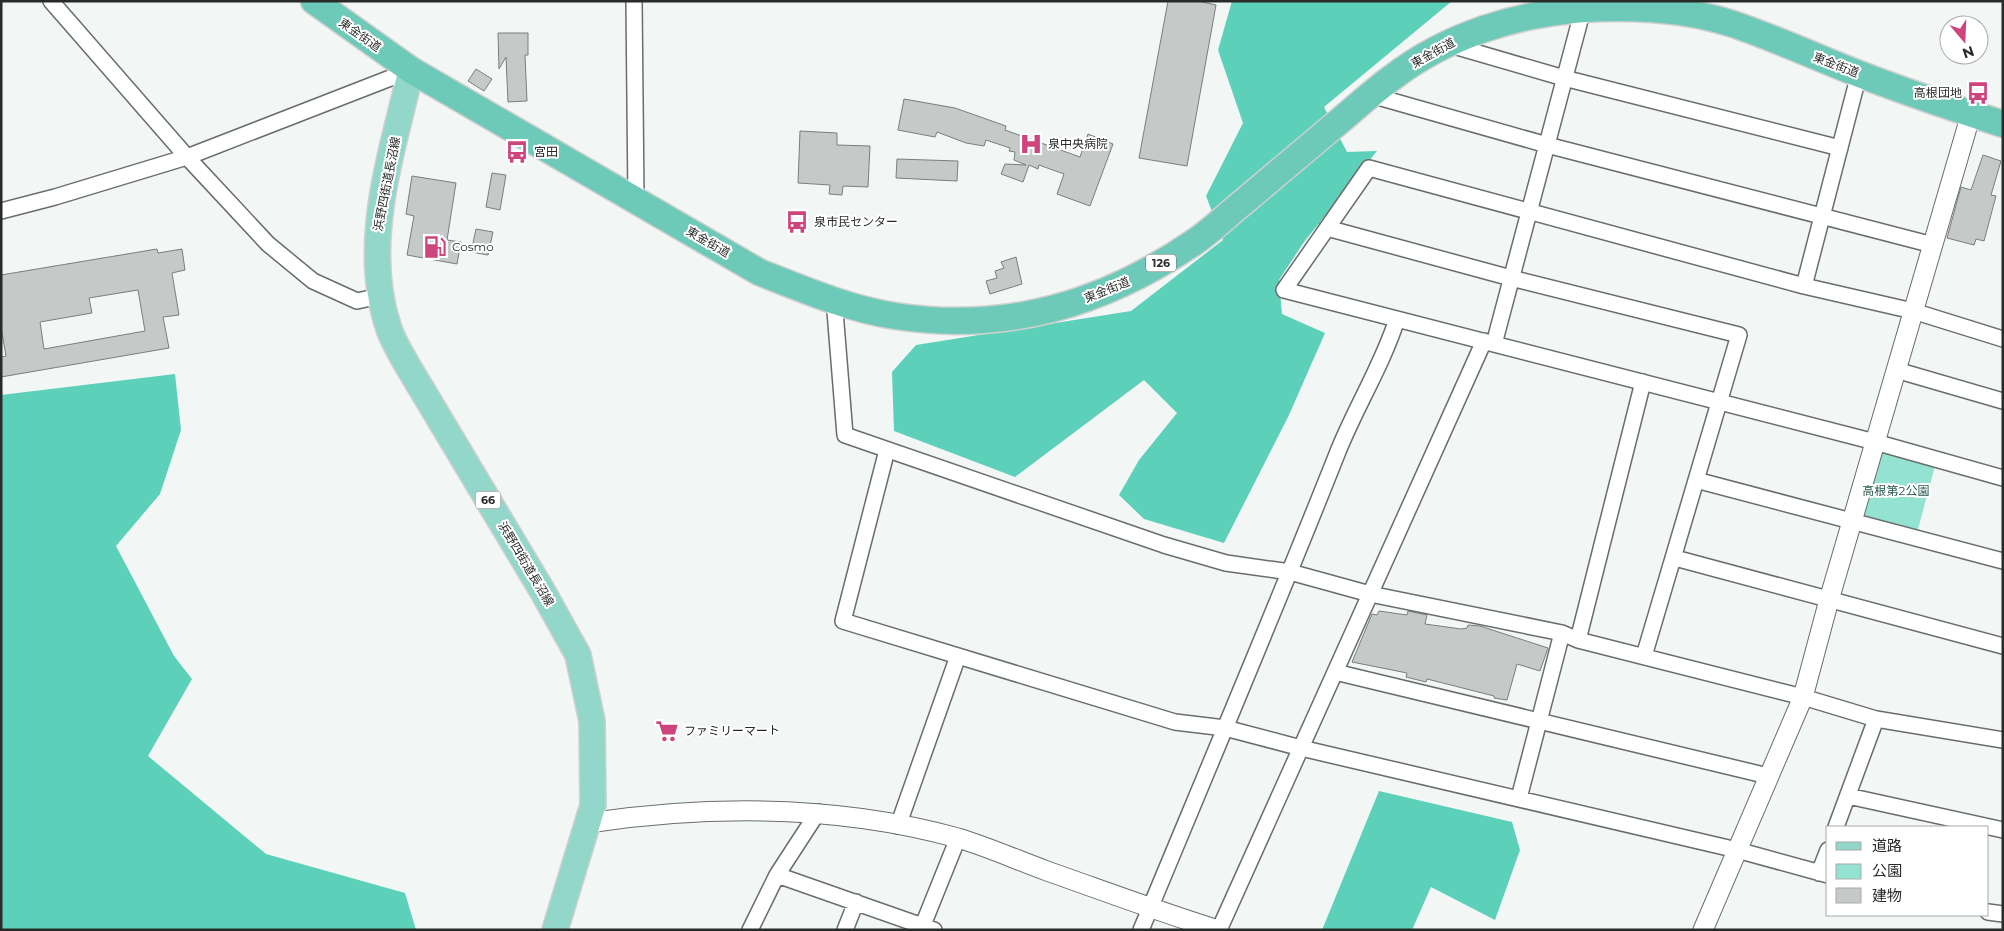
<svg xmlns="http://www.w3.org/2000/svg" width="2004" height="931" font-family="Montserrat,'Noto Sans JP',sans-serif">
  <rect width="100%" height="100%" fill="#f2f6f5"/>
  <path fill="#94e3d2" d="M1876 450 1935 466 1917 533 1857 516Z"/>
  <path fill="#5dd0ba" d="M1232 1H1452L1324 107 1347 152 1377 151 1304 242 1279 280 1282 314 1325 333 1289 415 1224 543 1144 519 1119 495 1139 460 1177 413 1144 380 1015 477 894 431 892 372 916 345 1131 311 1223 240 1206 196 1243 123 1218 50Z
    M175 374 181 430 160 494 116 546 174 656 192 679 148 756 266 854 405 893 416 930H1V395Z
    M1379 791 1512 822 1520 850 1495 920 1431 887 1412 930H1322Z"/>
  <path fill="#c5c9c8" stroke="#7a7e7d" fill-rule="evenodd" d="M1168 1H1198L1216 5 1187 166 1139 158Z
    M498 33H528V55H525L527 101 508 102 506 57 499 69Z
    M476 69 492 79 484 91 468 81Z
    M904 99 955 108 1006 126 1005 130 1080 157 1088 134 1113 144 1090 206 1057 194 1064 174 1039 165 1038 169 1029 165 1023 182 1001 174 1005 164 1026 165 1014 160 1015 152 1009 151 1010 148 986 140 984 146 966 143 937 132 935 137 898 130Z
    M800 131 837 133V145L870 146 868 187 843 186 842 195 829 194 830 185 798 183Z
    M1983 155 2001 161 1991 195 1996 196 1984 241 1976 239 1974 245 1947 238 1961 187 1971 190Z
    M897 159 958 161 957 181 896 178Z
    M492 173 506 175 500 210 486 207Z
    M412 176 456 183 447 240 461 242 457 264 407 255 414 216 406 214Z
    M476 229 493 232 488 255 471 252Z
    M157 249 158 253 182 249 185 270 172 273 179 315 163 317 169 348 1 377V357L6 356 1 327V275ZM138 290 145 331 44 349 40 322 92 313 89 298Z
    M1016 257 1022 284 990 294 986 281 997 278 995 271 1004 268 1001 262Z
    M1379 611 1407 615 1408 611 1427 615 1425 624 1461 629 1467 628 1468 625 1480 626 1548 648 1540 671 1517 664 1507 700 1494 698V696L1427 679 1426 682 1406 677 1407 673 1352 662 1372 614 1377 615Z"/>
  <g fill="none" stroke-linecap="round" stroke-linejoin="round">
    <defs>
      <path id="minor" d="M51 1 187 157 268 244 313 281 357 301 380 296
        M634 1 636 200
        M1447 44 1564 78 1840 148
        M1371 95 1547 145 1933 245
        M1 211 55 197 187 157 411 70
        M1327 228 1511 278 1739 335 1644 656
        M1804 286 1859 74
        M834 299 845 435 1164 545 1226 563 1290 572 1370 594 1562 633 1578 640 1803 697 1876 719 2003 740
        M2003 339 1913 311 1804 286 1369 168 1284 290 1875 442 2003 478
        M1494 344 1583 9
        M1896 370 2003 401
        M887 450 843 621 1175 722 1225 728 1301 748 1737 850 1828 875
        M1696 480 2003 561
        M1675 558 2003 646
        M1578 640 1643 382
        M1335 672 1768 776
        M1848 796 2003 830
        M1519 798 1562 633
        M898 826 958 656
        M1836 827 1876 719
        M1819 873 1828 850
        M777 875 934 930
        M1988 912 2003 914
        M750 930 777 875 818 812
        M845 930 856 902
        M921 930 958 838
        M1141 930C1207 771 1274 613 1337 454 1355 408 1382 366 1397 319
        M1219 930 1484 341"/>
      <path id="tertiary" d="M588 823C710 805 838 805 958 838 988 847 1017 860 1047 871 1104 891 1160 912 1218 930
        M1703 930 1803 697 1829 600 1971 114"/>
      <path id="primary" d="M411 70C392 154 360 244 389 329 393 341 400 352 406 363L543 592 578 655 592 721 593 805 555 930"/>
      <path id="trunk" d="M314 1 411 70 759 272C802 289 849 309 895 316 1005 333 1102 305 1193 243 1210 232 1225 217 1241 204 1271 179 1300 154 1330 129 1351 112 1371 93 1393 77 1448 35 1516 14 1584 9 1633 6 1687 9 1733 24 1774 38 1814 56 1854 72 1903 91 1953 108 2003 124"/>
    </defs>
    <use href="#minor" stroke="#696d6c" stroke-width="18"/>
    <use href="#tertiary" stroke="#696d6c" stroke-width="21"/>
    <use href="#primary" stroke="#d0d0d0" stroke-width="28"/>
    <use href="#trunk" stroke="#d0d0d0" stroke-width="29"/>
    <use href="#minor" stroke="#fff" stroke-width="15"/>
    <use href="#tertiary" stroke="#fff" stroke-width="19"/>
    <use href="#primary" stroke="#92d7ca" stroke-width="25"/>
    <use href="#trunk" stroke="#6ecab8" stroke-width="26"/>
  </g>
  <defs>
    <symbol id="bus-bare" viewBox="-9 -9 18 18"><path d="M-5-6H5V4H4V6H2V4H-2V6H-4V4H-5ZM-3.5-4V0h7V-4ZM-3.5 1.2v1.5H-2V1.2ZM2 1.2v1.5H3.5V1.2Z" fill="#ce447d" stroke="#fff" stroke-width="2.5" paint-order="stroke"/></symbol>
    <symbol id="hospital-bare" viewBox="-9 -9 18 18"><path d="M-5-5h3v3.5h4V-5h3V5h-3V1.5h-4V5h-3Z" fill="#ce447d" stroke="#fff" stroke-width="2.5" paint-order="stroke"/></symbol>
    <symbol id="fuel-bare" viewBox="-9 -9 18 18"><path d="M-5.5-6h7V0h2V4h1.3V-2.5L3-4.5l.8-.8L6-3V5H2.5V1h-1V6h-7ZM-4.2-4.7v3.2H.2V-4.7Z" fill="#ce447d" stroke="#fff" stroke-width="2.5" paint-order="stroke"/></symbol>
    <symbol id="supermarket-bare" viewBox="-9 -9 18 18"><path d="M-6-5.5h2.5l.6 2H6L4.5 2H-2.5L-4.4-4H-6ZM-1.5 3.2a1.3 1.3 0 1 0 .1 0ZM3 3.2a1.3 1.3 0 1 0 .1 0Z" fill="#ce447d" stroke="#fff" stroke-width="2.5" paint-order="stroke"/></symbol>
  </defs>
  <g fill-rule="evenodd">
    <use href="#bus-bare" x="1962" y="77" width="32" height="32"/>
    <use href="#hospital-bare" x="1015" y="128" width="32" height="32"/>
    <use href="#bus-bare" x="501" y="136" width="32" height="32"/>
    <use href="#bus-bare" x="781" y="206" width="32" height="32"/>
    <use href="#fuel-bare" x="419" y="231" width="32" height="32"/>
    <use href="#supermarket-bare" x="651" y="715" width="32" height="32"/>
  </g>
  <g text-anchor="middle" stroke-width="4" stroke-linejoin="round" paint-order="stroke">
    <g fill="#fff" stroke="#696a6a" stroke-width="1">
      <rect x="1146" y="254.5" width="30" height="17" rx="4"/>
      <rect x="475.5" y="491.5" width="25" height="17" rx="4"/>
    </g>
    <g font-size="11" font-weight="bold" fill="#292a2a">
      <text x="1161" y="267">126</text>
      <text x="488" y="504">66</text>
    </g>
    <g font-size="12" fill="#292a2a" stroke="#fff">
      <text transform="translate(360 35) rotate(35)" y="4">東金街道</text>
      <text transform="translate(1433 53) rotate(-29)" y="4">東金街道</text>
      <text transform="translate(1836 65) rotate(21)" y="4">東金街道</text>
      <text transform="translate(387 184) rotate(-79)" y="4">浜野四街道長沼線</text>
      <text transform="translate(708 242) rotate(30)" y="4">東金街道</text>
      <text transform="translate(1107 290) rotate(-22)" y="4">東金街道</text>
      <text transform="translate(526 564) rotate(59)" y="4">浜野四街道長沼線</text>
    </g>
    <g font-size="12" fill="#292a2a" stroke="#fff" text-anchor="start">
      <text x="1962" y="97" text-anchor="end">高根団地</text>
      <text x="1048" y="148">泉中央病院</text>
      <text x="534" y="156">宮田</text>
      <text x="814" y="226">泉市民センター</text>
      <text x="452" y="251">Cosmo</text>
      <text x="684" y="735">ファミリーマート</text>
    </g>
    <g font-size="12" fill="#28594f" stroke="#fff">
      <text x="1896" y="495">高根第2公園</text>
    </g>
  </g>
  <rect width="2004" height="931" fill="none" stroke="#292a2a" stroke-width="5"/>
  <rect x="1826" y="826" width="162" height="90" fill="#ffffff" stroke="#a9aaaa"/>
  <rect x="1836" y="842" width="25" height="8" fill="#92d7ca" stroke="#a9aaaa"/>
  <text x="1872" y="851" font-size="15" fill="#292a2a">道路</text>
  <rect x="1836" y="864" width="25" height="15" fill="#94e3d2" stroke="#a9aaaa"/>
  <text x="1872" y="876" font-size="15" fill="#292a2a">公園</text>
  <rect x="1836" y="888" width="25" height="15" fill="#c5c9c8" stroke="#a9aaaa"/>
  <text x="1872" y="901" font-size="15" fill="#292a2a">建物</text>
  <g transform="translate(1964 40) rotate(161)"><circle r="24" fill="#ffffff" stroke="#a9aaaa"/>
  <path d="M0-4L9 19L0 12L-9 19Z" fill="#ce447d"/>
  <text y="-8" font-size="14" font-weight="bold" text-anchor="middle" fill="#292a2a">N</text>
  </g>
</svg>
